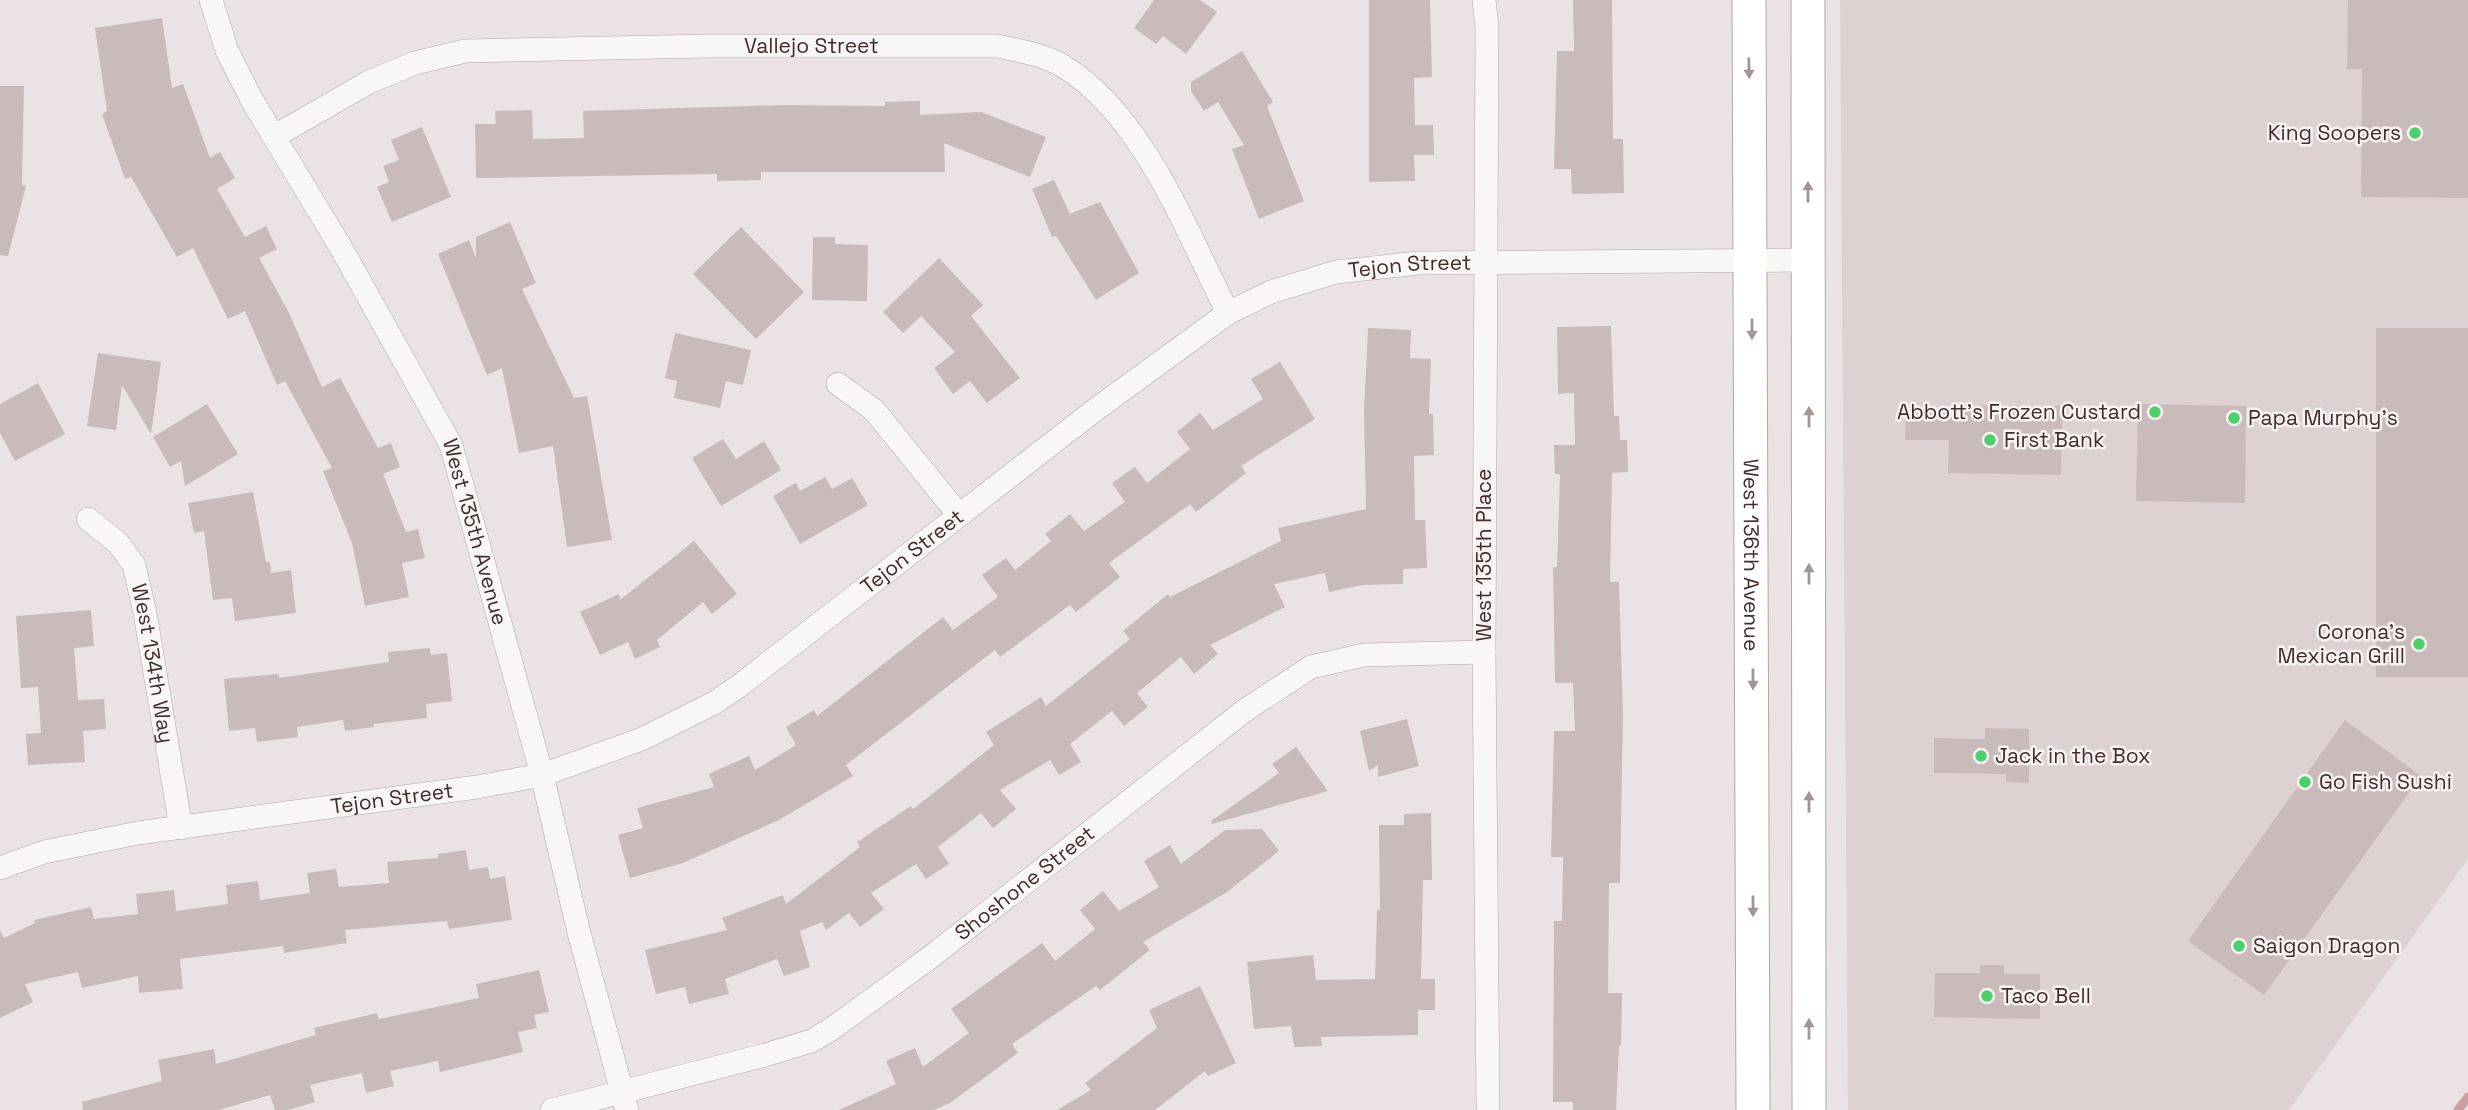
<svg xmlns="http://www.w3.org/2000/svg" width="2468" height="1110" font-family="'Space Grotesk',sans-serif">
  <rect width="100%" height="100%" fill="#ebe3e3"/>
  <path fill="#ddd1d1" d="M1840 0H2468V859L2289 1110H1848Z"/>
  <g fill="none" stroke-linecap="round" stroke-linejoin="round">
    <path stroke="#cb9ea2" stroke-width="9" d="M2458 1110 2468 1097"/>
  </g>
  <path fill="#c9bbba" d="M1154 0H1200L1217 12 1186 54 1163 36 1156 44 1134 28Z
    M1369 0H1430L1432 77 1414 78 1415 125H1433L1434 155H1414L1415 181 1369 182Z
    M1573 0H1612L1613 139H1623L1624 193 1572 194 1571 169H1554L1557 51H1574Z
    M2348 0H2468V198L2361 197 2362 69H2347Z
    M162 18 172 88 183 84 210 158 220 152 235 178 217 189 245 237 266 226 277 249 259 258 288 311 322 387 340 378 378 448 391 443 400 467 383 474 406 532 418 529 425 558 402 563 409 597 365 606 352 543 323 471 332 468 285 381 277 385 245 311 228 319 193 248 177 257 131 177 125 179 102 114 107 111 95 28Z
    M1242 51 1273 102 1267 106 1304 201 1259 219 1232 149 1244 145 1218 102 1204 111 1191 91V82Z
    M0 86H24L22 185 26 186 8 256 0 255Z
    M920 101V115L981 112 1046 137 1030 177 944 143 945 172H761V180L717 181V174L476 178 475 124H496L495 111 532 110 533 139 584 138 583 111 785 105 885 106V102Z
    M422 127 451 197 392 222 377 187 389 182 383 166 399 160 391 140Z
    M1054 180 1070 214 1100 202 1139 273 1096 300 1056 236 1052 237 1032 189Z
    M510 222 536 283 522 289 574 398 587 396 612 540 567 547 553 446 519 453 502 368 487 375 438 254 469 240 476 258V237Z
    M741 227 804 292 756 339 693 274Z
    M813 237H835V244L868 245 867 301 812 300Z
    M939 258 983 305 971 316 1020 378 987 403 970 381 953 394 934 368 955 352 921 316 903 333 883 312Z
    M1611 326 1614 416H1619L1620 440H1627L1628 472 1612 473 1610 582H1619L1623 714 1620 883H1609L1608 993H1622L1621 1046H1619L1616 1110H1573V1102H1553L1554 921H1562L1563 857H1551L1554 731H1575L1573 683H1555L1553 567H1557L1560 474H1555L1554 445H1575L1574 393 1558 394 1557 327Z
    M1368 328 1411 330 1410 358 1431 359 1429 414H1433L1434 455 1414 456 1415 520H1425L1427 568 1403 569V584L1362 585 1329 592 1325 573 1274 584 1285 607 1210 645 1218 654 1194 674 1181 657 1137 693 1148 707 1124 726 1112 711 1070 744 1081 762 1059 775 1050 760 1000 790 1016 809 993 828 981 813 938 847 949 864 926 879 916 864 871 893 884 909 860 927 849 913 826 930 822 922 800 931 810 967 784 976 777 959 725 979 729 994 689 1004 685 987 656 994 645 950 727 930 722 918 783 895 786 904 860 847 857 842 911 806 913 809 994 745 986 732 1041 697 1046 706 1130 639 1123 631 1168 594 1170 597 1281 541 1278 528 1366 509 1364 411Z
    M2376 328H2468V677H2376Z
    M675 333 751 350 743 385 726 381 720 408 674 398 677 381 665 378Z
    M98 353 161 362 151 434 122 385 116 430 87 426Z
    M1280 362 1315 419 1241 466 1246 473 1196 512 1190 504 1109 563 1120 577 1076 612 1070 605 1000 657 995 650 846 765 853 776 779 820 683 863 630 878 618 835 643 828 637 808 714 787 709 774 749 756 755 770 796 745 786 727 814 710 817 716 943 617 953 630 998 597 982 575 1006 558 1015 570 1051 541 1045 534 1070 514 1084 531 1125 502 1112 483 1135 467 1147 483 1190 449 1177 432 1200 413 1213 430 1263 399 1251 379Z
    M38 383 65 434 15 461 0 433V404Z
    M207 404 238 454 185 486 181 461 170 467 153 437Z
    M2138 404 2246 406 2245 503 2136 501Z
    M1949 405 2062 406 2061 475 1948 473 1949 440H1905L1906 413H1949Z
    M723 439 736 459 764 441 781 470 721 506 692 458Z
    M825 477 832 489 852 478 868 505 800 544 773 496 796 483 800 491Z
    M253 492 266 562H270L271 573 291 570 296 613 235 621 232 598 213 600 204 531 194 533 188 503Z
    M694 541 737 594 712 614 703 602 657 640 660 647 635 659 628 642 600 655 580 612 619 594 620 600Z
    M91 610 94 646 74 648 78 700 104 699 106 729 83 731 85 762 28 765 26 734 41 733 38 687 21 688 16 616Z
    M430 648 431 655 447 653 452 701 426 704 427 718 374 724V727L345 731 343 720 297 727 298 737 257 742 255 728 229 731 224 679 279 674V678L389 662 388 652Z
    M1407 719 1419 766 1378 777V765L1369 771 1360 731Z
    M2345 720 2421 776 2264 995 2188 941Z
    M1985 728 2029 729V783L2006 782V774L1934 773V738L1985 739Z
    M1296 747 1328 791 1212 824 1211 821 1279 773 1272 764Z
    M1431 813 1432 880H1423L1421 979H1435V1010H1418V1035L1321 1037 1322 1046 1294 1047 1291 1026 1254 1029 1247 962 1313 955 1316 980 1375 979 1377 910H1380L1379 825H1404V814Z
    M1262 829 1279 851 1227 892 1143 942 1150 950 1100 990 1096 986 1012 1044 1018 1053 950 1103 934 1110H839L896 1084 886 1061 915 1048 923 1067 969 1033 951 1009 1042 943 1055 961 1095 929 1080 910 1103 891 1119 911 1159 887 1144 861 1170 845 1181 864 1225 830Z
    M466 850 469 870 488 867 490 879 505 876 512 920 449 929 447 921 345 930 347 943 284 953 283 946 180 959 183 989 139 993 138 976 82 988 78 972 25 984 33 1002 0 1018V930L4 938 35 923 34 920 91 907 94 919 138 914 136 894 174 890 176 911 228 904 226 885 258 881 260 900 310 893 307 873 336 869 339 887 389 883 387 862 438 858V854Z
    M1980 965H2004V974H2040V1019L1934 1017 1935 973H1980Z
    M539 970 549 1012 534 1015 537 1028 518 1032 523 1052 440 1072 438 1061 390 1071 394 1086 366 1093 362 1073 310 1085 315 1102 288 1110H275L270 1095 219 1110H83L82 1102 162 1081 158 1060 214 1049 216 1064 316 1035 314 1028 377 1013 379 1019 479 998 476 984Z
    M1200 986 1236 1063 1208 1076 1205 1071 1155 1110H1057L1091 1090 1085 1083 1157 1028 1149 1010Z"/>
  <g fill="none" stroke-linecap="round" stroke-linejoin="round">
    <defs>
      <g id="street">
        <path id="s1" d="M211 0 227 51 253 102 340 246 451 445 542 775 579 933 627 1110"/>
        <path d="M1484 0 1487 27 1484 652 1488 1110"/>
        <path id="s2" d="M275 136 369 82 415 63 465 51 709 46H997C1020 51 1043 54 1063 66 1144 116 1186 231 1228 313"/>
        <path d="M838 384 874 410 959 515"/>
        <path id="s3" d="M88 519 118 543 134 565 145 613 181 828"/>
        <path id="s4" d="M0 868 44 852 138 833 477 787 542 775 642 739 714 703 739 686 1095 410 1228 313 1271 292 1336 272 1418 263 1809 260"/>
        <path id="s5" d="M552 1110 765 1055 811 1041 830 1030 932 956 1244 711 1311 667 1364 655 1484 652"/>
      </g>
      <g id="secondary">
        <path id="s6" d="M1749 0 1753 1110"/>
        <path d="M1808 0 1809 1110"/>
      </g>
    </defs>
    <use href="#street" stroke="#b2a5a4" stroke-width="24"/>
    <use href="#secondary" stroke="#b2a5a4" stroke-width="35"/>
    <use href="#street" stroke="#f9f6f6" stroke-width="23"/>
    <use href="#secondary" stroke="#fff" stroke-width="33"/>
  </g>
  <defs><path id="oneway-solid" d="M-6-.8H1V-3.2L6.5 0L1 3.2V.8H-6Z" transform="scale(1.75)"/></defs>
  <g fill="#a29695">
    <use href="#oneway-solid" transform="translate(1749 68) rotate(89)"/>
    <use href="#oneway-solid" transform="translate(1808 192) rotate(-90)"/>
    <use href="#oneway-solid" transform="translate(1752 329) rotate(90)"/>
    <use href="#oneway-solid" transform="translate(1809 417) rotate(-90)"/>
    <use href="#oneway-solid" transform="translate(1809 574) rotate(-90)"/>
    <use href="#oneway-solid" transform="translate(1753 679) rotate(90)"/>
    <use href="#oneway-solid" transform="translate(1809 802) rotate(-90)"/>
    <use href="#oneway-solid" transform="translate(1753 906) rotate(90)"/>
    <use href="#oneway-solid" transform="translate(1809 1029) rotate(-90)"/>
  </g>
  <g fill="#49cf6c" stroke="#f8f3f3" stroke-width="2.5">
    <circle cx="2415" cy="133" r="7"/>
    <circle cx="2155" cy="412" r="7"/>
    <circle cx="2234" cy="418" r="7"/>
    <circle cx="1990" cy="440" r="7"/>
    <circle cx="2419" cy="644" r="7"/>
    <circle cx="1981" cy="756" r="7"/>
    <circle cx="2305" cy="782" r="7"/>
    <circle cx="2239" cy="946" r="7"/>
    <circle cx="1987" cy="996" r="7"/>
  </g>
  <g text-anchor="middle" stroke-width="5" stroke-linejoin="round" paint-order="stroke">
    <g font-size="21" fill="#442c2b" stroke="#f8f3f3">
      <text dy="7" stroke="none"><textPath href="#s2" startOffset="556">Vallejo Street</textPath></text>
      <text dy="7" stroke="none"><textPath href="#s4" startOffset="1573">Tejon Street</textPath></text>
      <text dy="7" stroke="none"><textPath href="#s1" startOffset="597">West 135th Avenue</textPath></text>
      <text dy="7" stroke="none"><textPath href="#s4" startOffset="987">Tejon Street</textPath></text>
      <text transform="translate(1484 555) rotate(-90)" y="7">West 135th Place</text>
      <text dy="7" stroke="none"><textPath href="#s6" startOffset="555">West 136th Avenue</textPath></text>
      <text dy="7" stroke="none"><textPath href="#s3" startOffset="166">West 134th Way</textPath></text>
      <text dy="7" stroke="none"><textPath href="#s4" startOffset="399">Tejon Street</textPath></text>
      <text dy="7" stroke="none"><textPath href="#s5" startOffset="534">Shoshone Street</textPath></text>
    </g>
    <g font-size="21" fill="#442c2b" stroke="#f8f3f3" text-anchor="start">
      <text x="2401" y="140" text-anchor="end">King Soopers</text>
      <text x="2141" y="419" text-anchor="end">Abbott's Frozen Custard</text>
      <text x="2248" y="425">Papa Murphy's</text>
      <text x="2004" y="447">First Bank</text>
      <text x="2405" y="639" text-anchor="end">Corona's<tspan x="2405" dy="24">Mexican Grill</tspan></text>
      <text x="1995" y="763">Jack in the Box</text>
      <text x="2319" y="789">Go Fish Sushi</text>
      <text x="2253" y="953">Saigon Dragon</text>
      <text x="2001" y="1003">Taco Bell</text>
    </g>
  </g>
</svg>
